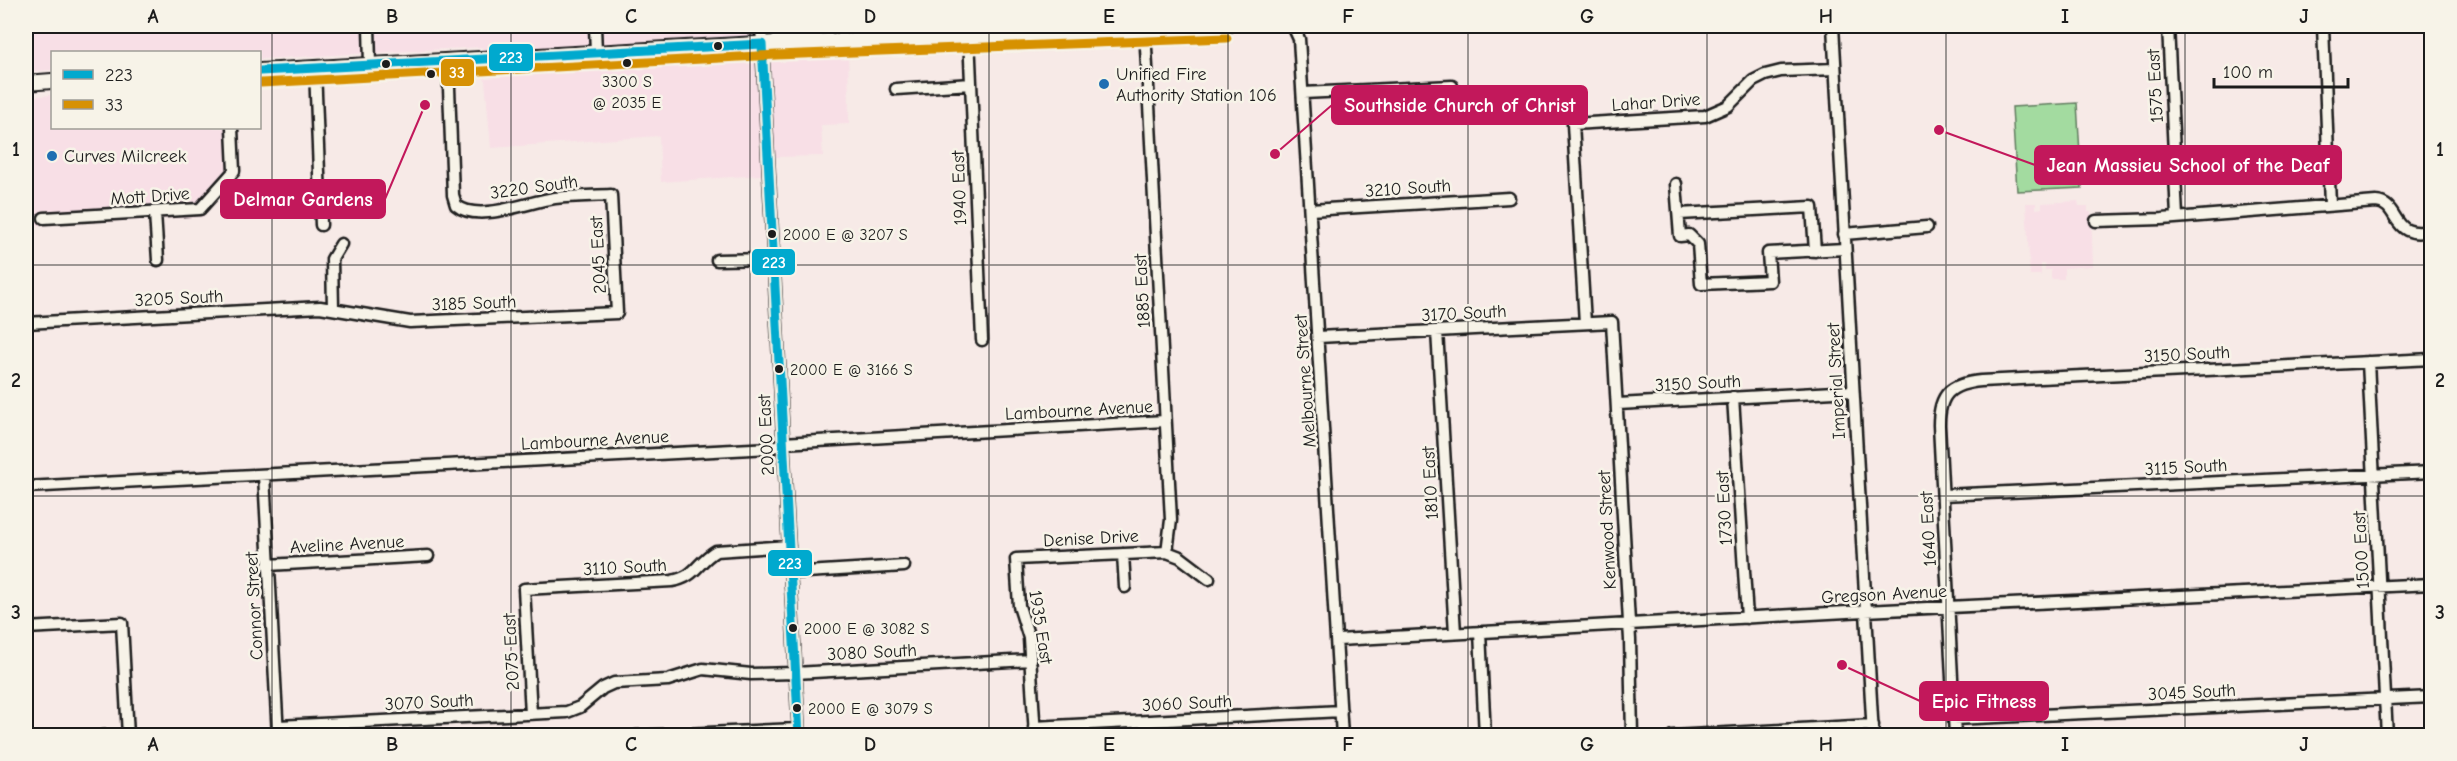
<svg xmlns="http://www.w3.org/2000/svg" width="2457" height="761" font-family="'Comic Neue',sans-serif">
  <rect width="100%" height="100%" fill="#f7eae7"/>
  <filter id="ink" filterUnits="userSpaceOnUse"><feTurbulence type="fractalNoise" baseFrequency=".0167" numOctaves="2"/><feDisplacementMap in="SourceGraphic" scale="12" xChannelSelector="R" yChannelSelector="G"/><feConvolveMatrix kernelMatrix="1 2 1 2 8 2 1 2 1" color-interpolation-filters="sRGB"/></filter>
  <g filter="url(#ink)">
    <path fill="#f8dfe6" d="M26 26H872L848 27 849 124 821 125 823 156 774 157V174L661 182 659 136 491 148 482 47 260 59V52H52V70L26 71Z
      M52 95V128H239L241 170 203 217 26 226V97Z
      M2078 201 2079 206H2088V212H2091L2093 266 2064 268V279H2051V270H2045V264H2041V275H2030L2026 203H2036V209L2042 208V203Z"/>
    <path fill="#a3dba0" stroke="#607c5e" stroke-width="1.5" d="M2077 103 2082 188 2017 191 2012 107Z"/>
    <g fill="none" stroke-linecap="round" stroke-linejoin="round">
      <defs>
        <path id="minor" d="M369 26 370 65
          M595 26 596 53
          M761 26 799 736
          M1293 26 1299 39 1342 736
          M1833 26 1873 736
          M2168 26 2177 217
          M2323 26 2330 205
          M1145 29 1171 520 1167 552
          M969 36 982 340
          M315 68 321 225
          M896 89 971 84
          M1303 93 1452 86
          M1676 184 1680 236 1689 235 1698 244 1701 284 1770 281 1768 253 1845 249
          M1310 210 1509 198
          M155 213 158 260
          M1679 214 1812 207 1815 251
          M44 218 200 209 234 171 232 128
          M2096 221 2162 219 2376 202C2394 203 2393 223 2407 230 2415 234 2424 232 2432 231
          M1844 234 1927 227
          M717 260 773 259
          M333 308 332 259 341 244
          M26 323 320 307 410 322 617 313 611 195C593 196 574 196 555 198 529 201 478 224 456 205L453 195 448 61
          M1585 323 1573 124 1705 116 1728 106 1753 81 1765 75 1781 71 1835 69
          M1437 331 1455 633
          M1318 337 1612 322 1630 640 1632 736
          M2368 362 2387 736
          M1733 397 1747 618
          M1618 404 1853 391
          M264 475 278 736
          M26 487 771 448 783 443 1165 421
          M1943 495 2432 472
          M1123 554 1125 587
          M268 565 428 556
          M790 573 904 566
          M26 628 122 623 128 736
          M1480 632 1485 736
          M1338 640 1865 611 2432 584
          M531 714 524 589 672 581C696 577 697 562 716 551L789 546
          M1954 719 2432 697
          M278 726 567 712 580 707 603 688 614 683 668 680 703 669 751 674 795 673 1031 660
          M1034 727 1341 711
          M103 736 128 734
          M636 736 798 729
          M1035 736 1029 638 1019 606 1016 559 1167 552 1180 557 1209 579
          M1672 736 1873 725
          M1955 736 1939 425C1939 394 1950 384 1981 381L2432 359"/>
        <path id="major" d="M260 71 775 43 1227 26
          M26 83 52 81"/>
      </defs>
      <use href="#minor" stroke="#1c1c1c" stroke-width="15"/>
      <use href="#major" stroke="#1c1c1c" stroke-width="18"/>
      <use href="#minor" stroke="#f7f3e8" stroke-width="10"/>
      <use href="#major" stroke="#f7f3e8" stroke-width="14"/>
      <defs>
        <path id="bus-1" d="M762 44 799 736
          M260 71 762 44"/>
        <path id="bus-2" d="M261 83 776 55 1227 38"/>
      </defs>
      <use href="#bus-1" stroke="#f7f3e8" stroke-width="14"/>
      <use href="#bus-2" stroke="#f7f3e8" stroke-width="14"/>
      <use href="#bus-1" stroke="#00a9ce" stroke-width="9"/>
      <use href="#bus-2" stroke="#d69104" stroke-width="9"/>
    </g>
  </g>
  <path fill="none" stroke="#1c1c1c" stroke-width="1.5" stroke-opacity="0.55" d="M272 26V736M511 26V736M750 26V736M989 26V736M1228 26V736M1468 26V736M1707 26V736M1946 26V736M2185 26V736M26 265H2432M26 496H2432"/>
  <g fill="#1c1c1c" stroke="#f7f3e8" stroke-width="2">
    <circle cx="718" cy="46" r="5"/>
    <circle cx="627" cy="63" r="5"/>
    <circle cx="386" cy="64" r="5"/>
    <circle cx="431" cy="74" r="5"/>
    <circle cx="772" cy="234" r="5"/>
    <circle cx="779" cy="369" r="5"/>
    <circle cx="793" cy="628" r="5"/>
    <circle cx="797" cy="708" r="5"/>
  </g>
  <g fill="#1f6fb2" stroke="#f7f3e8" stroke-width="2">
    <circle cx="1104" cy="84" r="6"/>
    <circle cx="52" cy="156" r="6"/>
  </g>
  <g text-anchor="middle" stroke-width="5" stroke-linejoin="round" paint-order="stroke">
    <g font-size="16" fill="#1c1c1c" stroke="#f7f3e8" text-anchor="start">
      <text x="627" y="87" text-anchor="middle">3300 S<tspan x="627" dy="21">@ 2035 E</tspan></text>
      <text x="783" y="240">2000 E @ 3207 S</text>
      <text x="790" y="375">2000 E @ 3166 S</text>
      <text x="804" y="634">2000 E @ 3082 S</text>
      <text x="808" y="714">2000 E @ 3079 S</text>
    </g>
    <g font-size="18" fill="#1c1c1c" stroke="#f7f3e8" text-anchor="start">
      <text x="1116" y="80">Unified Fire<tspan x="1116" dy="21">Authority Station 106</tspan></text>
      <text x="64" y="162">Curves Milcreek</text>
    </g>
    <g font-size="18" fill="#1c1c1c" stroke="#f7f3e8">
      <text transform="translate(2155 86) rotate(-93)" y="6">1575 East</text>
      <text transform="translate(1656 102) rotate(-4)" y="6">Lahar Drive</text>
      <text transform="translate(534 187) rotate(-8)" y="6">3220 South</text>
      <text transform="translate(959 188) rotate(-92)" y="6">1940 East</text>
      <text transform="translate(1408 188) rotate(-4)" y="6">3210 South</text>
      <text transform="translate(150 196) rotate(-4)" y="6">Mott Drive</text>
      <text transform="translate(598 255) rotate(-93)" y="6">2045 East</text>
      <text transform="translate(1142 291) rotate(-93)" y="6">1885 East</text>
      <text transform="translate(179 298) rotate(-3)" y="6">3205 South</text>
      <text transform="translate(474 303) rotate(-2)" y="6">3185 South</text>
      <text transform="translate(1464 313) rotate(-3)" y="6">3170 South</text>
      <text transform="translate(2187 354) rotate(-3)" y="6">3150 South</text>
      <text transform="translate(1305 381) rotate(-94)" y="6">Melbourne Street</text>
      <text transform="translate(1836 381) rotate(-93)" y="6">Imperial Street</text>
      <text transform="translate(1698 383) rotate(-3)" y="6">3150 South</text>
      <text transform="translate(1079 410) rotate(-3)" y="6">Lambourne Avenue</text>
      <text transform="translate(766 435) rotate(-93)" y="6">2000 East</text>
      <text transform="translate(595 440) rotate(-3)" y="6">Lambourne Avenue</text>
      <text transform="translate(2186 467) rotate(-3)" y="6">3115 South</text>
      <text transform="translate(1430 483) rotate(-93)" y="6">1810 East</text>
      <text transform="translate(1724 508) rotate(-93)" y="6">1730 East</text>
      <text transform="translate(1928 529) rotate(-93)" y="6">1640 East</text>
      <text transform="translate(1607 530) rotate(-93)" y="6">Kenwood Street</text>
      <text transform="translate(1091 538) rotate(-3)" y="6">Denise Drive</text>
      <text transform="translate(347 544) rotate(-3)" y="6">Aveline Avenue</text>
      <text transform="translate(2361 550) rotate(-93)" y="6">1500 East</text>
      <text transform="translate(625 567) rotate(-3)" y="6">3110 South</text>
      <text transform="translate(1884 594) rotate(-3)" y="6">Gregson Avenue</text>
      <text transform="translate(254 606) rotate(-93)" y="6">Connor Street</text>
      <text transform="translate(1041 627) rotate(81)" y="6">1935 East</text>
      <text transform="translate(511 652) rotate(-93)" y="6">2075 East</text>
      <text transform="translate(872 652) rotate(-3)" y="6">3080 South</text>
      <text transform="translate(2192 692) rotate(-3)" y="6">3045 South</text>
      <text transform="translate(429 702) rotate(-3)" y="6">3070 South</text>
      <text transform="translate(1187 703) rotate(-3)" y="6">3060 South</text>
    </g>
  </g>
  <path fill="none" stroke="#c2185b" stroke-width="2" d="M1275 154L1332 105M1939 130L2035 165M425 105L385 199M1842 665L1920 701"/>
  <g fill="#c2185b" stroke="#f7f3e8" stroke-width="2">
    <circle cx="1275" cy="154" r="6"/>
    <circle cx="1939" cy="130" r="6"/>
    <circle cx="425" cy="105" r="6"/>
    <circle cx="1842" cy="665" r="6"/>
  </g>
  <g fill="#c2185b" stroke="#c2185b" stroke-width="2">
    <rect x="1332" y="86" width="255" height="38" rx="6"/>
    <rect x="2035" y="146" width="306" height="38" rx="6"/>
    <rect x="221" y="180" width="164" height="38" rx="6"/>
    <rect x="1920" y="682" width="128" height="38" rx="6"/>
  </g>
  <g font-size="20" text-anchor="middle" font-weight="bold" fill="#fff">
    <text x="1460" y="112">Southside Church of Christ</text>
    <text x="2188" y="172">Jean Massieu School of the Deaf</text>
    <text x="303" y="206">Delmar Gardens</text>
    <text x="1984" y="708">Epic Fitness</text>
  </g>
  <g stroke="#f7f3e8" stroke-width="2">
    <rect x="488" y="43" width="46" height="29" rx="6" fill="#00a9ce"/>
    <rect x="440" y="58" width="35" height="29" rx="6" fill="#d69104"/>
    <rect x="751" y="248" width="45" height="28" rx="6" fill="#00a9ce"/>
    <rect x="767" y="549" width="46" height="28" rx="6" fill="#00a9ce"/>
  </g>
  <g font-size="16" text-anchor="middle" font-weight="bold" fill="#fff">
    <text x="511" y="63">223</text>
    <text x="457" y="78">33</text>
    <text x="774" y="268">223</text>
    <text x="790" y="569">223</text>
  </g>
  <rect width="2457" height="761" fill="none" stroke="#f7f3e8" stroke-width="66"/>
  <rect x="51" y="51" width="210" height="78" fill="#f7f3e8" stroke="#9f9d96" stroke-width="1.5"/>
  <rect x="63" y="70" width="30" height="9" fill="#00a9ce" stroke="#9f9d96" stroke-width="1.5"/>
  <text x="105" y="81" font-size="18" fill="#1c1c1c">223</text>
  <rect x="63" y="100" width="30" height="9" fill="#d69104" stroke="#9f9d96" stroke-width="1.5"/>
  <text x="105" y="111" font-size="18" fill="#1c1c1c">33</text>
  <path d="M2214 78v9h134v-9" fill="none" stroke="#1c1c1c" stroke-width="3"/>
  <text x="2223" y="78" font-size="18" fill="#1c1c1c" stroke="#f7f3e8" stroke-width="4.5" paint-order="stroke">100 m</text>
  <rect x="33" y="33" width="2391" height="695" fill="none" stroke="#1c1c1c" stroke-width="2"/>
  <g font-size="20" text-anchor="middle" font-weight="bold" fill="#1c1c1c">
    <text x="153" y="23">A</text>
    <text x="392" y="23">B</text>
    <text x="631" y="23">C</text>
    <text x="870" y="23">D</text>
    <text x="1109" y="23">E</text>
    <text x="1348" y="23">F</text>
    <text x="1587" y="23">G</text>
    <text x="1826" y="23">H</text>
    <text x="2065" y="23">I</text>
    <text x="2304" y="23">J</text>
    <text x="16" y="156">1</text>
    <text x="2440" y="156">1</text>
    <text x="16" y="387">2</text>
    <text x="2440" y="387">2</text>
    <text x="16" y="619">3</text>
    <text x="2440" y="619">3</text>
    <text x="153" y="751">A</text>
    <text x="392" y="751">B</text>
    <text x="631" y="751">C</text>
    <text x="870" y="751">D</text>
    <text x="1109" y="751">E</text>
    <text x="1348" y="751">F</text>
    <text x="1587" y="751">G</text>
    <text x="1826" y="751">H</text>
    <text x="2065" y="751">I</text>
    <text x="2304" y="751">J</text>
  </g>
</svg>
